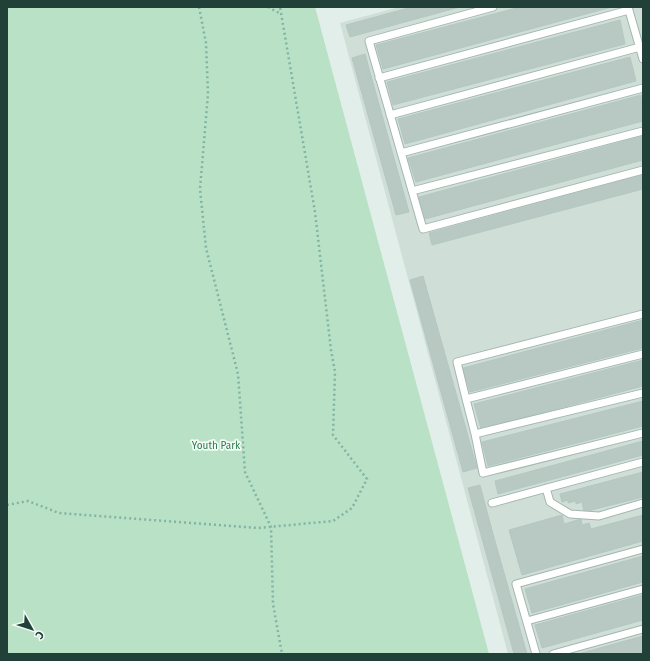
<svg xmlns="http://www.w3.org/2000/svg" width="650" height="661" font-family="'Fira Sans',sans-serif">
  <rect width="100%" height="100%" fill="#e2eee9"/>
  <path fill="#d0ded8" d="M399 7H643V654H508L340 23Z"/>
  <path fill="#b9e1c5" d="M7 7H315L489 654H7Z"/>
  <path fill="#b7c9c2" stroke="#b4c8c0" d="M412 7H460L350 37 346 25Z
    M520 7H612L383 69 376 45Z
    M620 20 625 44 393 105 387 82Z
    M365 54 409 212 396 215 352 58Z
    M630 57 636 81 405 144 398 119Z
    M641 95 643 121 416 182 408 158Z
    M643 136V160L425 219 419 197Z
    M643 175V189L432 245 429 233Z
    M423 276 477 468 463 472 410 280Z
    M643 320V348L470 392 463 368Z
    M643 360V386L481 429 474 404Z
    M643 401V426L488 466 482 442Z
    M643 441V455L498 494 495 481Z
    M643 472V497L584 512 582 502 576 504V501L568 503V500L562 502 560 494Z
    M480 485 493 534 527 654H514L468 488Z
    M562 515 564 524 581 519 582 525 589 523 591 529 643 515V541L522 575 509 530Z
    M643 556V582L532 613 525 589Z
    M643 595V620L542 648 535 625Z
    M643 636V654H578Z"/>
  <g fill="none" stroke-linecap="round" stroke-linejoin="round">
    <defs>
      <path id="lane" d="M493 7 369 41 423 229 643 170
        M628 7 643 59
        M379 78 629 10
        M390 115 640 47
        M401 153 643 88
        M412 191 643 131
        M643 393 475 434 483 473 643 433
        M466 399 457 362 643 314
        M475 434 466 399 643 354
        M546 488 550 502 570 514 599 516 643 503
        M492 503 643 462
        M527 621 643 589
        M536 654 516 584 643 549
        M553 654 643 629"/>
    </defs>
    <use href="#lane" stroke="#a4b6b0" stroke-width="9"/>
    <path stroke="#80b4a5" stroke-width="2.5" stroke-dasharray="2 3" stroke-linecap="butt" d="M199 7 206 43 208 94 200 189 206 248 238 374 245 472 271 527 273 604 282 654
      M268 7 281 14
      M7 505 28 501 59 513 258 528 333 521 352 508 367 479 333 435 335 372 331 350 315 212 280 7"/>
    <use href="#lane" stroke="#fff" stroke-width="7"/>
  </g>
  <g text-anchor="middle" stroke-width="3.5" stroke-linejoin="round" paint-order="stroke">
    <g font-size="10" fill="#277b49" stroke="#f3faf6">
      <text x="216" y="449">Youth Park</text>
    </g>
  </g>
  <rect width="650" height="661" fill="none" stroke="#204038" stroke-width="16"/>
  <g transform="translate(32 629) rotate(129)" stroke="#f3faf6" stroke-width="3" paint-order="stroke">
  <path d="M0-3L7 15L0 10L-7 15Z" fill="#204038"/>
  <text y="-6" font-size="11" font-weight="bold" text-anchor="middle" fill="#204038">С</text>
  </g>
</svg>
